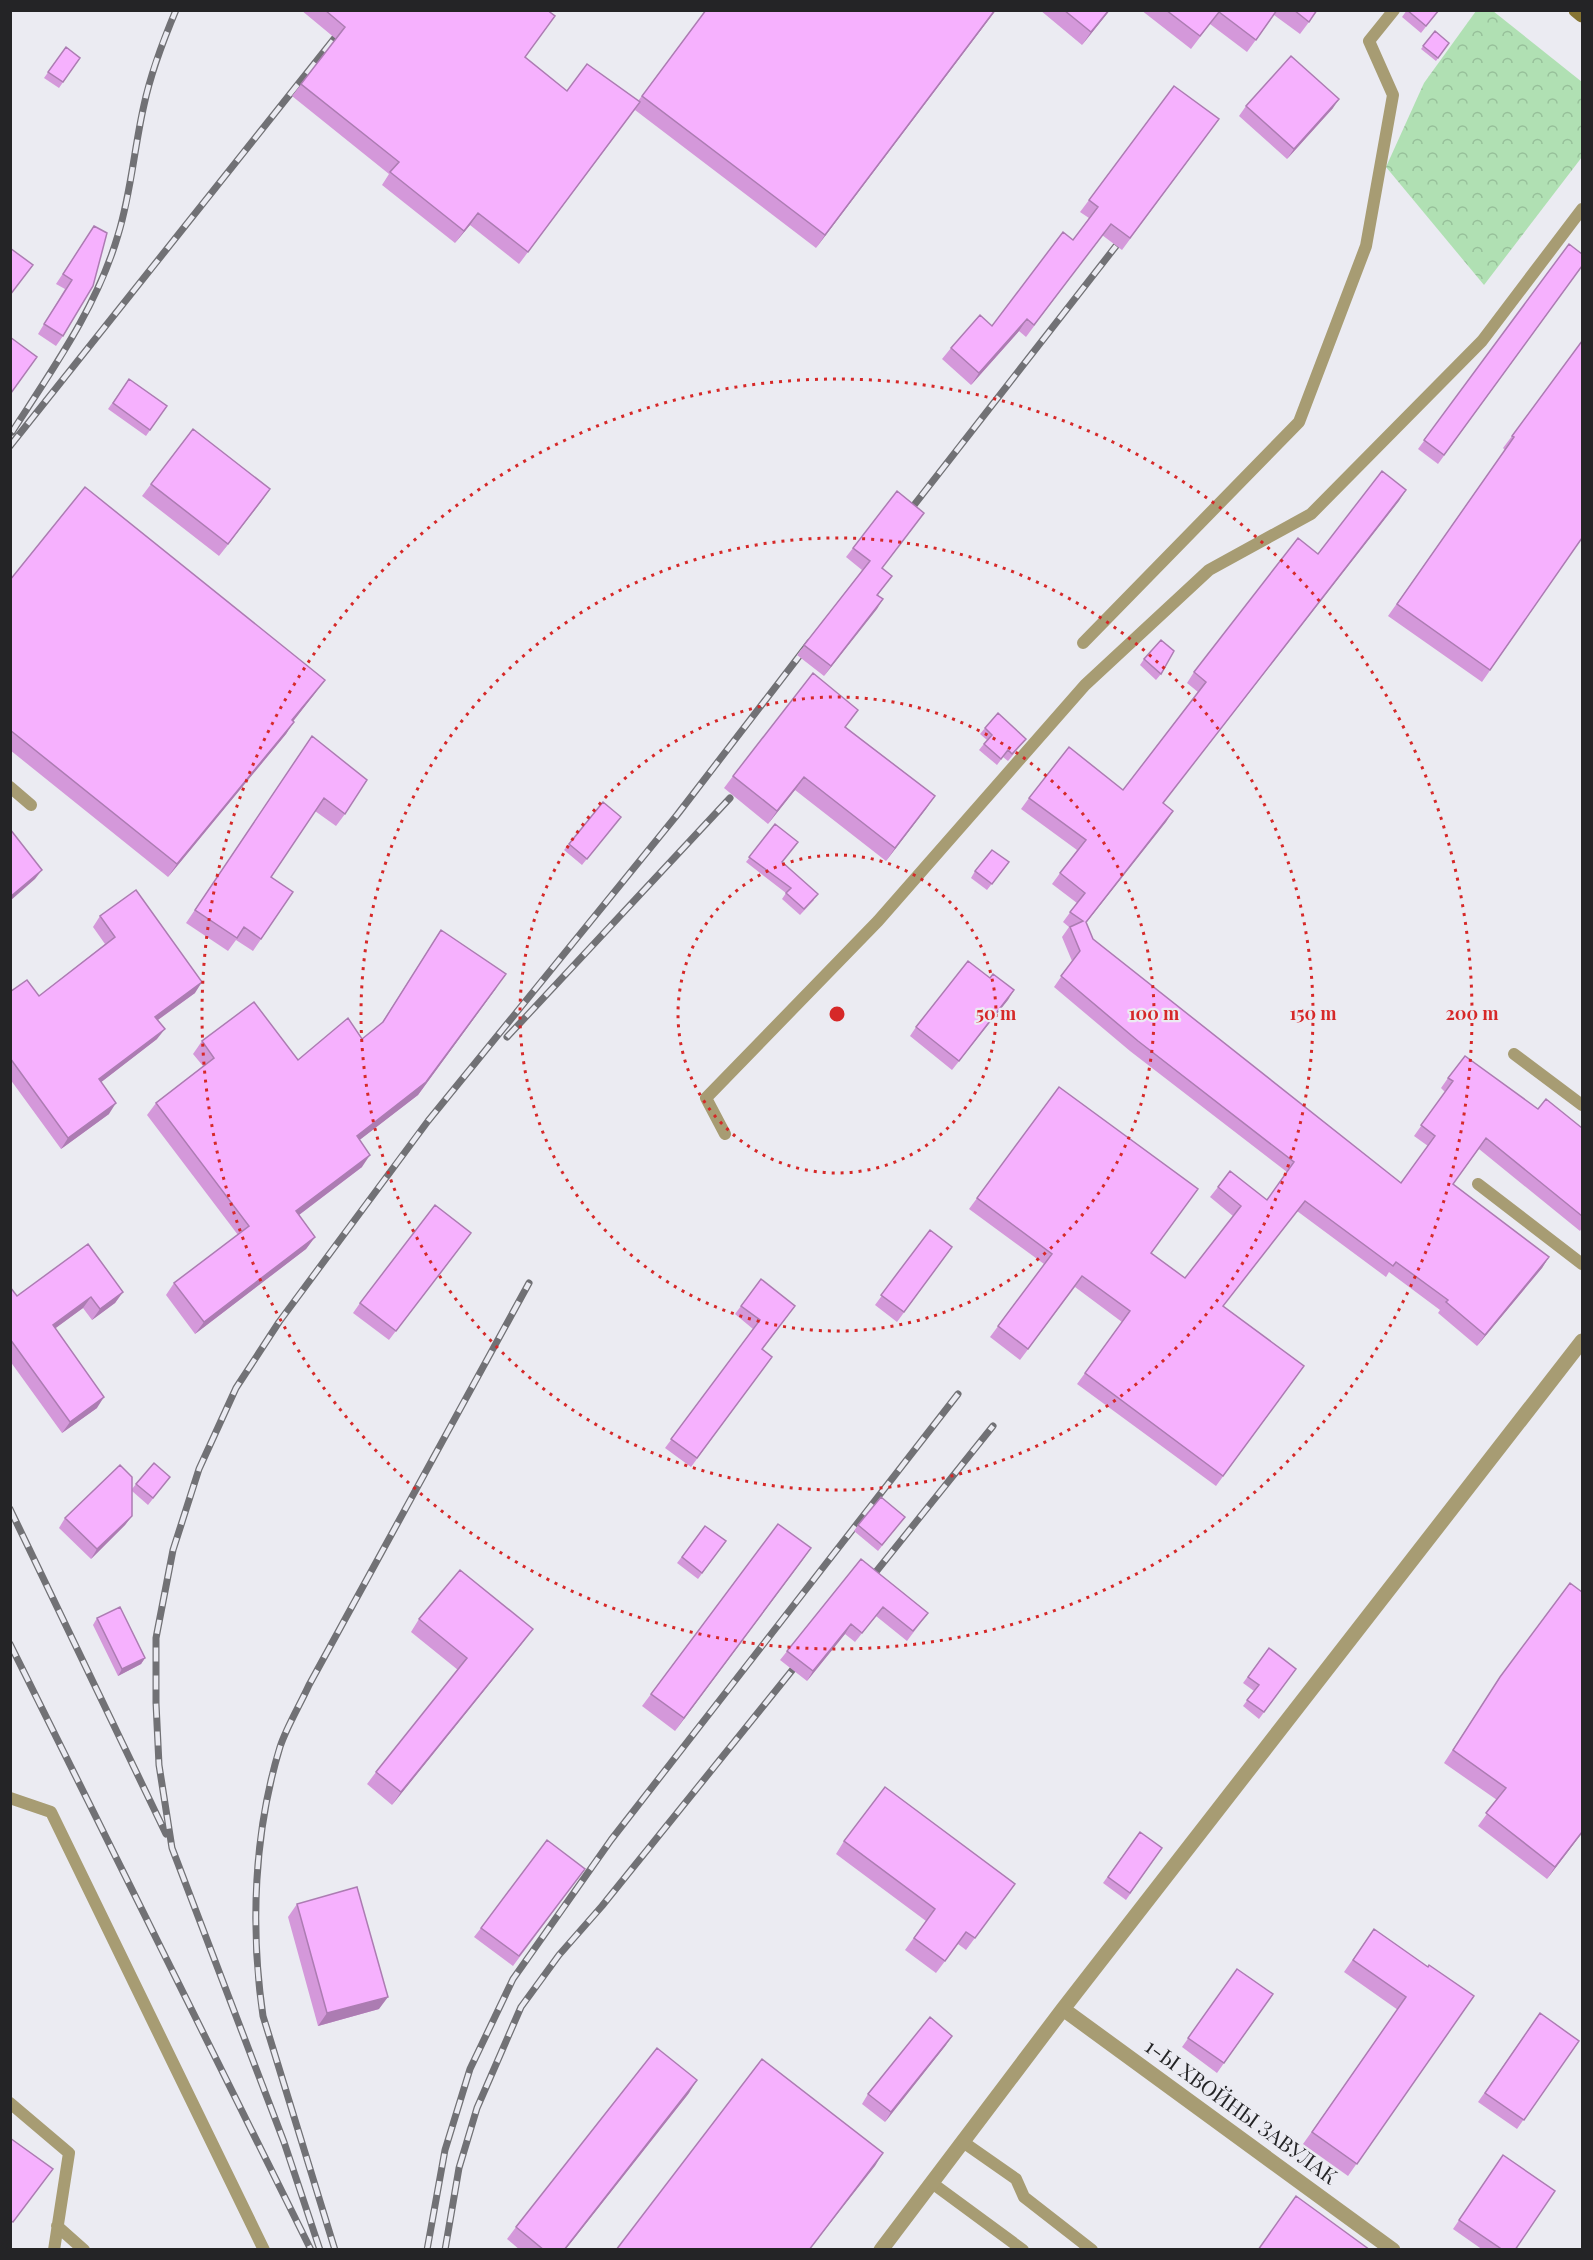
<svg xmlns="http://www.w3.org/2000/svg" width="1593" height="2260" font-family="'Playfair Display',serif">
  <defs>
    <pattern id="forest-crowns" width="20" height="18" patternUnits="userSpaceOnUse" patternTransform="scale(1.5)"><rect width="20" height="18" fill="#b0e0b3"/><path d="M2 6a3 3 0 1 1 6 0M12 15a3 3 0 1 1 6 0" fill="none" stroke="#97c09a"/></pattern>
  </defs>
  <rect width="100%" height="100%" fill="#ebebf2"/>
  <path fill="url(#forest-crowns)" d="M1476 11H1493L1582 82V157L1484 285 1386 167 1424 83Z"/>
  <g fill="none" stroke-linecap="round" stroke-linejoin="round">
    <path stroke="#a79c73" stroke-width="12" d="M1083 643 1299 422 1366 246 1393 95 1369 41 1394 10
      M10 787 31 805
      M1514 1054 1582 1105
      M725 1134 706 1098 878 921 1085 685 1209 570 1311 514 1482 341 1582 209
      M1478 1184 1582 1264
      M10 1798 51 1812 264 2250
      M10 2103 69 2153 54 2250
      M963 2142 1016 2179 1024 2197 1092 2250
      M932 2183 1023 2250
      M57 2226 84 2250"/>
    <path stroke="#a79c73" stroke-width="15" d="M1063 2009 1393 2250
      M881 2250 1063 2009 1582 1341"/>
    <path stroke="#867433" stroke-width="15" d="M1576 10 1582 15"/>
    <defs>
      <path id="rail" d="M12 432C52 370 97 307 118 235 131 193 134 149 144 105 151 72 163 41 176 10
        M10 446 357 10
        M904 518 1116 246
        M507 1037 730 798
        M10 1509 166 1834
        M867 1583 993 1426
        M10 1644 311 2250
        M320 2250 284 2142 172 1848 159 1765 156 1703V1638L173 1550 199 1469 236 1388 279 1322 428 1121 677 815 810 642
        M335 2250 263 2016C250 1928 254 1832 280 1747 287 1726 300 1705 309 1685L529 1283
        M427 2250 445 2150 470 2069 513 1979 611 1840 958 1394
        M445 2250 459 2168 477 2108 521 2007 559 1955 602 1906 802 1658"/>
    </defs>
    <use href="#rail" stroke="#717175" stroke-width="7"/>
    <use href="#rail" stroke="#ebebf2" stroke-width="4.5" stroke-dasharray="14" stroke-linecap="butt"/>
  </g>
  <path fill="#d498da" d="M301 10H547L525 57 567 91 638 101 706 10H996L816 248 635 110 519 264 470 225 455 243 382 185 389 174 292 96 336 39Z
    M1040 10H1110L1082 45Z
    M1141 10H1318L1300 34 1274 15 1247 52 1210 24 1191 49Z
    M1407 10H1439L1421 33 1402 17Z
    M1435 31 1449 43 1436 61 1421 49Z
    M66 47 80 58 59 88 44 78Z
    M1246 106 1333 108 1287 159 1239 116Z
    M1219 119 1122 250 1102 235 1026 337 1019 331 971 385 942 359 951 348 992 326 1073 240 1089 218 1080 212 1089 200Z
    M94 226 63 336 56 346 38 334 65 289 56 284Z
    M1569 244 1582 266 1438 464 1418 449Z
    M1582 341V538L1482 682 1388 616 1505 450 1503 448 1512 436Z
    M129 379 167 406 146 436 108 409Z
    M151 484 270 489 219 556 142 496Z
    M1406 490 1163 803 1173 811 1086 923 1093 939 1401 1183 1428 1146 1414 1136 1445 1092 1441 1088 1448 1078 1538 1109 1582 1128V1228L1580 1231 1479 1149 1453 1184 1549 1257 1542 1268 1477 1346 1438 1313 1440 1310 1389 1272 1386 1277 1297 1211 1223 1306 1304 1366 1216 1486 1077 1384 1122 1322 1075 1287 1020 1360 990 1337 1044 1264 969 1209 1059 1087 1151 1253 1185 1278 1233 1216 1210 1197 1218 1187 1267 1200 1287 1172 1130 1051 1054 987 1072 961 1062 937 1069 927 1063 922 1077 903 1052 884 1077 850 1021 809 1029 798 1123 790 1198 692 1187 683 1194 672 1318 554Z
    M924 513 882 568 885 585 878 595 883 599 824 676 797 655 862 570 846 557 853 548Z
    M10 580 316 692 293 721 286 734 168 877 10 750Z
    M1144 659 1161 674 1156 680 1140 665Z
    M846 727 935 796 886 861 795 790 768 824 724 788 733 776Z
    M985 728 1026 739 1008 761 1003 757 997 765 979 750 987 740 980 734Z
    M312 736 345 814 336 826 315 811 271 877 293 892 253 951 236 940 228 951 186 923Z
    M616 823 582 865 564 850 569 844Z
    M775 824 783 862 814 900 800 915 782 899 786 893 746 862Z
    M1009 862 987 890 971 878 975 871Z
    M100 916 195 993 158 1020 157 1039 101 1082 109 1114 61 1149 10 1079V992L39 996 105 944 93 927Z
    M441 930 497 987 418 1095 359 1140 362 1167 299 1215 315 1237 306 1249 195 1334 166 1295 174 1283 238 1235 147 1115 156 1103 203 1066 193 1054 202 1041 298 1060 362 1039 381 1024Z
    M990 978 1014 990 952 1070 910 1036 916 1027Z
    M930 1230 952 1247 897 1322 875 1305Z
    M471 1233 389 1340 353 1313 360 1303Z
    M10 1287 17 1296 123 1292 115 1303 92 1320 83 1308 55 1328 97 1408 62 1433 10 1361Z
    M741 1306H795L762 1350 772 1357 691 1467 665 1448 753 1329 735 1314Z
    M170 1477 148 1505 132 1491V1516L125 1525 91 1559 59 1528 65 1518 132 1489 136 1484Z
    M900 1523 878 1551 854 1531 858 1525Z
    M705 1526 726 1541 698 1579 677 1563Z
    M811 1548 675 1731 642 1706 651 1694Z
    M861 1559 928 1613 907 1641 876 1616 855 1642 845 1634 807 1681 780 1660Z
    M1582 1592V1833L1547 1879 1478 1826 1497 1800 1444 1763 1500 1677Z
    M97 1618 145 1658 141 1664 118 1676 93 1625Z
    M419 1619 524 1641 392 1805 367 1784 376 1772 458 1670 411 1632Z
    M1269 1648 1296 1669 1259 1719 1243 1706 1254 1691 1243 1683Z
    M1140 1832 1162 1848 1126 1900 1103 1883Z
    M844 1841 1015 1884 966 1950 958 1944 936 1973 905 1950 926 1921 836 1854Z
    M585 1869 513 1966 474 1937 481 1928Z
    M297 1904 379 2009 318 2026 288 1917Z
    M1374 1929 1428 1967 1474 1996 1348 2176 1303 2144 1398 2010 1344 1972Z
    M1237 1969 1273 1994 1217 2073 1182 2047Z
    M1540 2013 1579 2041 1517 2129 1478 2102Z
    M946 2045 885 2122 862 2104 868 2094Z
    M689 2093 565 2250H520L507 2239 516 2227Z
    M1503 2155 1515 2250H1483L1453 2229Z"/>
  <path fill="#ac7cb2" d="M995 10H996L816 248 825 235Z
    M1109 10H1110L1082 45 1091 32Z
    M1339 99 1333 108 1287 159 1294 149Z
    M478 213 470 225 455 243 464 231Z
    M1027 319 1019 331 971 385 979 373Z
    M270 489 261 502 219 556 228 544Z
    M1406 490 1399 501 1155 813 1163 803Z
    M883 599 877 609 824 676 831 666Z
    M325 680 316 692 284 733 292 720Z
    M294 722 286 734 168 877 177 864Z
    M804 777 795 790 768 824 777 811Z
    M935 796 926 809 886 861 895 848Z
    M1173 811 1166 822 1078 933 1086 922Z
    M42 870 35 879 10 901V897Z
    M202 982 195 993 148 1027 155 1017Z
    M497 987 418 1095 348 1149 357 1136Z
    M1014 990 1008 1000 952 1070 959 1061Z
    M165 1029 157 1039 91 1090 99 1079Z
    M116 1103 109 1114 61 1149 68 1138Z
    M370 1155 362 1167 287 1224 296 1211Z
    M315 1237 306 1249 195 1334 204 1322Z
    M1549 1257 1542 1268 1477 1346 1485 1335Z
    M123 1292 115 1303 92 1320 100 1309Z
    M91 1297 83 1308 45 1336 53 1325Z
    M104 1397 97 1408 62 1433 70 1422Z
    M132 1516 125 1525 91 1559 97 1549Z
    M811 1548 802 1561 675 1731 684 1718Z
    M851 1624 845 1634 807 1681 813 1671Z
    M533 1629 524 1641 392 1805 401 1792Z
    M145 1658 141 1664 118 1676 122 1669Z
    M1582 1832V1833L1547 1879 1555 1867Z
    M388 1997 379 2009 318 2026 327 2013Z
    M952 2036 946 2045 885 2122 891 2112Z
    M697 2080 689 2093 565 2250H564Z
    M883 2153 875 2166 809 2250Z"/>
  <path fill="#f6b1fe" stroke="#ac7cb2" stroke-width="1.5" d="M325 10H547L555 16 525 57 567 91 587 64 640 102 528 252 478 213 464 231 390 172 399 162 301 84 345 27Z
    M706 10H995L825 235 642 96Z
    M1064 10H1109L1091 32Z
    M1166 10H1277L1256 40 1219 12 1200 36Z
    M1294 10H1317L1309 22Z
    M1407 10H1439L1426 26Z
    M1435 31 1449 43 1438 58 1423 46Z
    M66 47 80 58 63 82 48 72Z
    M1291 56 1339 99 1294 149 1246 106Z
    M1174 86 1219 119 1130 238 1111 224 1034 325 1027 319 979 373 951 348 980 315 992 326 1063 232 1073 240 1098 207 1089 200Z
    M94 226 107 233 93 286 63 336 44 324 72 280 63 274Z
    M1569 244 1582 254V266L1444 455 1424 440Z
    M10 248 33 265 10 295Z
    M10 337 37 357 11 393H10Z
    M1582 341V538L1490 670 1397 604 1514 437 1512 436Z
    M129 379 167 406 150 430 113 403Z
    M193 429 270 489 228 544 151 484Z
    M1382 471 1406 490 1163 803 1173 811 1086 922 1093 939 1401 1183 1435 1136 1421 1125 1453 1081 1448 1078 1465 1056 1538 1109 1546 1099 1582 1128V1216L1486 1138 1453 1184 1549 1257 1485 1335 1446 1302 1448 1300 1396 1262 1393 1266 1305 1201 1223 1306 1304 1366 1223 1476 1085 1373 1130 1311 1082 1276 1028 1349 998 1326 1052 1254 977 1198 1059 1087 1198 1189 1151 1253 1185 1278 1241 1206 1218 1187 1230 1171 1267 1200 1294 1162 1138 1041 1061 976 1080 951 1070 927 1083 921 1070 912 1085 893 1060 873 1086 840 1029 798 1069 747 1123 790 1206 682 1194 672 1298 538 1318 554Z
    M85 487 325 680 292 720 294 722 177 864 10 730V580Z
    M897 491 924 513 882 568 892 576 877 595 883 599 831 666 804 645 870 561 853 548Z
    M1161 640 1174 651 1161 674 1144 659Z
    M813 673 858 710 845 727 935 796 895 848 804 777 777 811 733 776Z
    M998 713 1026 739 1012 754 1008 750 1001 759 984 744 992 735 985 728Z
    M312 736 367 780 345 814 324 798 271 877 293 892 261 939 244 927 237 938 195 910Z
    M603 802 621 817 587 859 569 844Z
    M775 824 798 842 782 862 818 894 804 909 786 893 791 888 749 857Z
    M10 829 42 870 10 897Z
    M992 850 1009 862 992 884 975 871Z
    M136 890 202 982 155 1017 165 1029 99 1079 116 1103 68 1138 10 1058V992L27 980 39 996 115 937 100 916Z
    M441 930 506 974 426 1082 357 1136 370 1155 296 1211 315 1237 204 1322 174 1283 249 1226 156 1103 214 1058 202 1041 254 1002 298 1060 348 1018 362 1039 383 1022Z
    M968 961 990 978 993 974 1014 990 959 1061 916 1027Z
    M435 1205 471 1233 396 1331 360 1303Z
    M930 1230 952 1247 904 1312 881 1295Z
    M88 1244 123 1292 100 1309 91 1297 53 1325 104 1397 70 1422 10 1339V1287L17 1296Z
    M761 1279 795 1306 762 1349 772 1357 697 1458 671 1439 760 1320 741 1306Z
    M154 1463 170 1477 153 1498 136 1484Z
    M120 1465 132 1477V1516L97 1549 65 1518Z
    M881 1497 905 1517 882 1545 858 1525Z
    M778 1524 811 1548 684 1718 651 1694Z
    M705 1526 726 1541 702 1573 682 1557Z
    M861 1559 928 1613 913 1631 883 1607 862 1633 851 1624 813 1671 787 1651Z
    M460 1570 533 1629 401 1792 376 1772 467 1658 419 1619Z
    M1570 1583 1582 1592V1832L1555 1867 1486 1813 1506 1788 1453 1750 1500 1677Z
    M120 1607 145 1658 122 1669 97 1618Z
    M1269 1648 1296 1669 1264 1712 1247 1700 1259 1685 1248 1677Z
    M885 1787 1015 1884 975 1938 966 1932 945 1961 914 1938 935 1909 844 1841Z
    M1140 1832 1162 1848 1130 1893 1108 1877Z
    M547 1840 585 1869 519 1956 481 1928Z
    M357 1887 388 1997 327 2013 297 1904Z
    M1374 1929 1428 1967 1429 1965 1474 1996 1357 2164 1312 2132 1406 1997 1353 1960Z
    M1237 1969 1273 1994 1224 2063 1188 2038Z
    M1540 2013 1579 2041 1524 2120 1485 2093Z
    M930 2017 952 2036 891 2112 868 2094Z
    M657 2048 697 2080 564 2250H544L516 2227Z
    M762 2059 883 2153 809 2250H616Z
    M10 2138 53 2169 13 2222 10 2220Z
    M1503 2155 1555 2191 1515 2250H1503L1459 2220Z
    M1296 2196 1370 2250H1258Z"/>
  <g fill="none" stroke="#d62828" stroke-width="3" stroke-dasharray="3 6">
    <circle cx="837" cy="1014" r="159"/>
    <circle cx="837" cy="1014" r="317"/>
    <circle cx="837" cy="1014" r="476"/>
    <circle cx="837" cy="1014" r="635"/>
  </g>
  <g text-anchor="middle" stroke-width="4.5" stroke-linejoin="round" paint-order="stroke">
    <g font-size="21" fill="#242426" stroke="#ebebf2">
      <text transform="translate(1241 2112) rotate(36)" y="7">1-Ы ХВОЙНЫ ЗАВУЛАК</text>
    </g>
  </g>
  <circle cx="837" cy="1014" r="9" fill="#d62828" stroke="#ebebf2" stroke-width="3"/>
  <g font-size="18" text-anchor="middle" font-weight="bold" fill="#d62828" stroke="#ebebf2" stroke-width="4.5" stroke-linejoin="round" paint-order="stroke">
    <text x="996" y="1020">50 m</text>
    <text x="1154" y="1020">100 m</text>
    <text x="1313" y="1020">150 m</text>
    <text x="1472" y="1020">200 m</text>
  </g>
  <rect width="1593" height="2260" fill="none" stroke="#242426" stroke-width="24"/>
</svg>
